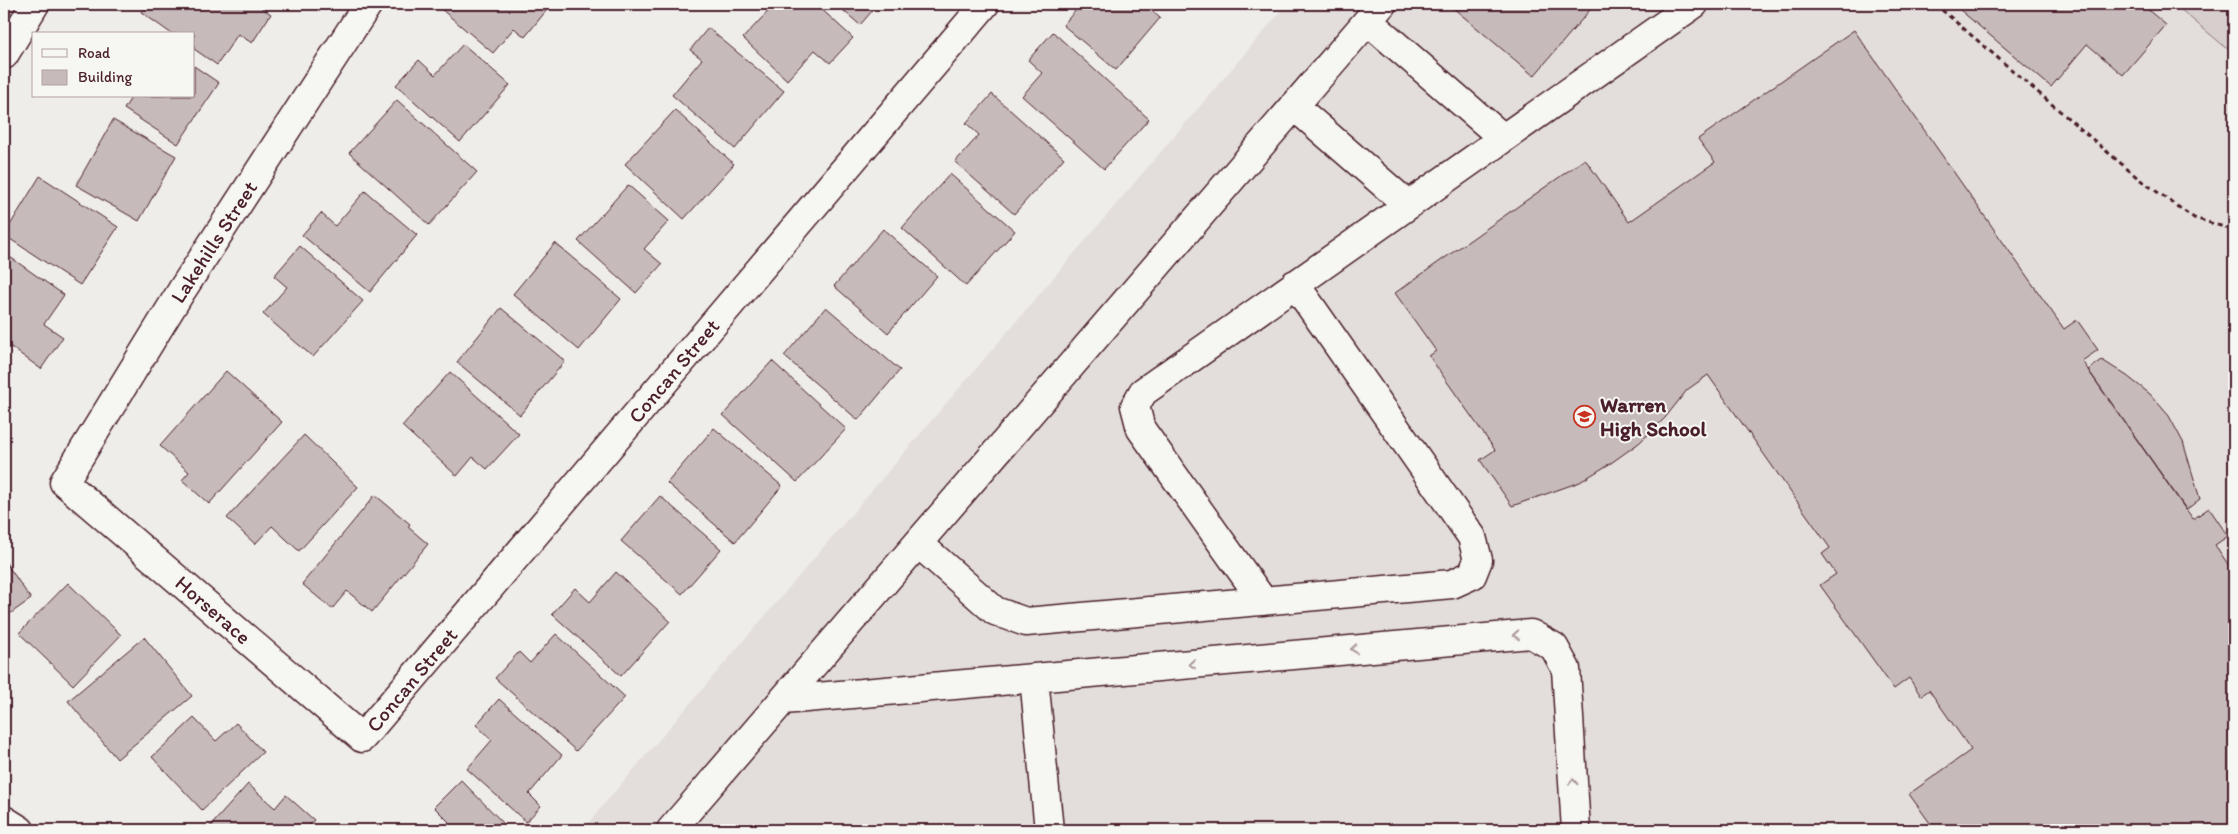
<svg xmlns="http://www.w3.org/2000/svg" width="2238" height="834" font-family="Itim,sans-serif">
  <rect width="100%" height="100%" fill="#efedea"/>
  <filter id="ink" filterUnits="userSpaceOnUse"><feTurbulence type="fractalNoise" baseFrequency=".02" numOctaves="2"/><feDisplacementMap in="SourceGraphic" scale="10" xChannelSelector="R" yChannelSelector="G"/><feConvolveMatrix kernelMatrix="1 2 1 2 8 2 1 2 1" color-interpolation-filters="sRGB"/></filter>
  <g filter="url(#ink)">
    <path fill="#e3dedc" d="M1287 4H2234V830H582Z"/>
    <path fill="#d7cfce" stroke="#90777c" d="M2174 4H2234V46L2230 51Z"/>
    <path fill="#c6babb" stroke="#4a1f2b" d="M147 4H256L271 14 252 43 238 34 217 65 194 49V34H172L141 12Z
      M446 4H547L550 6 525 37 514 28 493 53 441 9Z
      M775 4H816L853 38 830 63 815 50 787 80 743 38Z
      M836 4H878L860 25Z
      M1081 4H1144L1160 18 1116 70 1063 25Z
      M1455 4H1595L1534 76 1452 7Z
      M1953 4H2141L2166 25 2123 75 2087 44 2051 87Z
      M708 28 784 91 735 149 672 95 702 59 690 50Z
      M1854 30 2064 329 2077 320 2098 350 2082 361 2193 519 2209 508 2228 536 2215 545 2234 573V830H1935L1909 794 1971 750 1929 690 1921 696 1909 678 1894 689 1820 585 1836 574 1822 554 1830 548 1708 375 1687 390 1665 418 1639 443 1611 463 1580 482 1512 506 1480 460 1495 450 1429 356 1436 351 1395 293 1585 159 1629 222 1715 162 1698 139Z
      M1053 32 1149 119 1104 169 1022 96 1042 73 1028 60Z
      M463 44 510 85 460 142 396 85 419 60 435 75Z
      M194 66 219 83 178 144 124 109 132 96H194Z
      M992 94 1064 158 1014 214 955 162 979 135 966 123Z
      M397 100 477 172 429 225 349 153Z
      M675 110 734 164 684 219 625 164Z
      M113 120 176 156 139 221 76 185Z
      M950 174 1015 231 966 286 902 228Z
      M40 176 118 227 80 285 4 235Z
      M628 185 669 221 644 249 662 264 636 293 578 241Z
      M365 191 417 235 370 292 302 235 321 213 335 226Z
      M883 229 937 276 888 333 834 286Z
      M555 243 621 299 579 350 513 294Z
      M300 246 363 301 313 357 263 314 287 287 274 276Z
      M10 257 64 295 44 324 63 337 41 369 4 342V265Z
      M826 307 900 370 858 420 784 356Z
      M501 308 565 361 520 415 457 362Z
      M2102 360 2127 376 2150 394 2169 416 2183 442 2200 499 2186 510 2088 370Z
      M772 361 846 429 797 482 723 415Z
      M226 371 282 422 209 504 182 480 189 472 160 446Z
      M450 372 519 434 487 469 473 457 457 476 402 426Z
      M714 428 782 486 735 542 667 483Z
      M304 435 358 487 299 551 272 526 255 544 227 518Z
      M375 495 410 524 408 527 428 544 372 612 347 591 332 609 302 584Z
      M660 496 721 549 682 594 621 541Z
      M4 560 31 599 4 618Z
      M616 572 670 621 621 676 552 614 575 588 590 602Z
      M68 583 121 635 73 685 19 633Z
      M556 634 625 697 576 751 495 678 519 652 530 663Z
      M144 637 192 696 117 759 68 701Z
      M499 699 562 755 529 794 541 806 526 822 467 769 492 740 476 725Z
      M194 718 216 741 236 723 263 752 202 810 152 757Z
      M461 780 510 830H441L449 822 434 807Z
      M248 784 275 808 286 795 314 820 306 830H207Z"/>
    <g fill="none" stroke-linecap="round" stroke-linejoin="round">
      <defs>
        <path id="minor" d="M368 4 182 290 64 482 362 738 985 4
          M1368 21 1503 138
          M1294 106 1408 205
          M918 543 995 611 1026 622 1452 584 1472 575 1478 560 1472 537 1295 284
          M1263 601 1141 429 1135 406 1143 392 1694 4
          M1034 678 1531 634 1554 647 1566 669 1576 830
          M783 700 1034 678 1049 830
          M671 830 1382 4"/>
        <path id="major" d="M4 55 35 4
          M4 820 20 830"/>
      </defs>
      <use href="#minor" stroke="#4a1f2b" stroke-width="31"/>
      <use href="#major" stroke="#4a1f2b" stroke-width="31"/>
      <path stroke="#4a1f2b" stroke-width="3" stroke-dasharray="5 4" stroke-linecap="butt" d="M1935 4 2139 179 2194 218 2234 230"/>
      <use href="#minor" stroke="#f6f6f2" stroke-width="28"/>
      <use href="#major" stroke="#f6f6f2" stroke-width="28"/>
    </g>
    <defs><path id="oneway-chevron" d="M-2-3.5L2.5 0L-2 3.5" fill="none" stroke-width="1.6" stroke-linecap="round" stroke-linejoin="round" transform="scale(1.25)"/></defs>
    <g stroke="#a99598">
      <use href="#oneway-chevron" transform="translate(1516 635) rotate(175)"/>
      <use href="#oneway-chevron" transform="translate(1354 649) rotate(175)"/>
      <use href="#oneway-chevron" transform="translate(1192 664) rotate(175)"/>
      <use href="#oneway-chevron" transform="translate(1573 782) rotate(-93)"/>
    </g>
  </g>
  <defs>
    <symbol id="school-ring" viewBox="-11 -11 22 22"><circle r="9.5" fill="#f6f6f2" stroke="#c8321e" stroke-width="1.5"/><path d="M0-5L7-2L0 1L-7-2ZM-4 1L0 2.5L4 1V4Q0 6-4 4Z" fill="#c8321e"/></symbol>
  </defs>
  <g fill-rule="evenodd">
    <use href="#school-ring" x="1572" y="404" width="25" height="25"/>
  </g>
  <g text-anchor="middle" stroke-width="4" stroke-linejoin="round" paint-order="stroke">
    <g font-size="21" fill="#4a1f2b" stroke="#f6f6f2">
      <text transform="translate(214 242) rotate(-57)" y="7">Lakehills Street</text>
      <text transform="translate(674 371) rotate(-50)" y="7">Concan Street</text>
      <text transform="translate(213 610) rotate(41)" y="7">Horserace</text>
      <text transform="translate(412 680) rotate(-50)" y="7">Concan Street</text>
    </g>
    <g font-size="21" font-weight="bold" fill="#4a1f2b" stroke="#f6f6f2" text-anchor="start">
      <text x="1600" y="412">Warren<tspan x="1600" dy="24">High School</tspan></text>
    </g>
  </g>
  <rect width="2238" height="834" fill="none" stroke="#f6f6f2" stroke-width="20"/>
  <rect x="10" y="10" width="2218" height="814" fill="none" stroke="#4a1f2b" stroke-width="2" filter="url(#ink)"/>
  <rect x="32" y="32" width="162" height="65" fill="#f6f6f2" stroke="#b1a0a2"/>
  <rect x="42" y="49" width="25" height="8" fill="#f6f6f2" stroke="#b1a0a2"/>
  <text x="78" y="58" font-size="15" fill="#4a1f2b">Road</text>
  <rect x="42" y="70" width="25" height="15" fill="#c6babb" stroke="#b1a0a2"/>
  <text x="78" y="82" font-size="15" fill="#4a1f2b">Building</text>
</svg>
